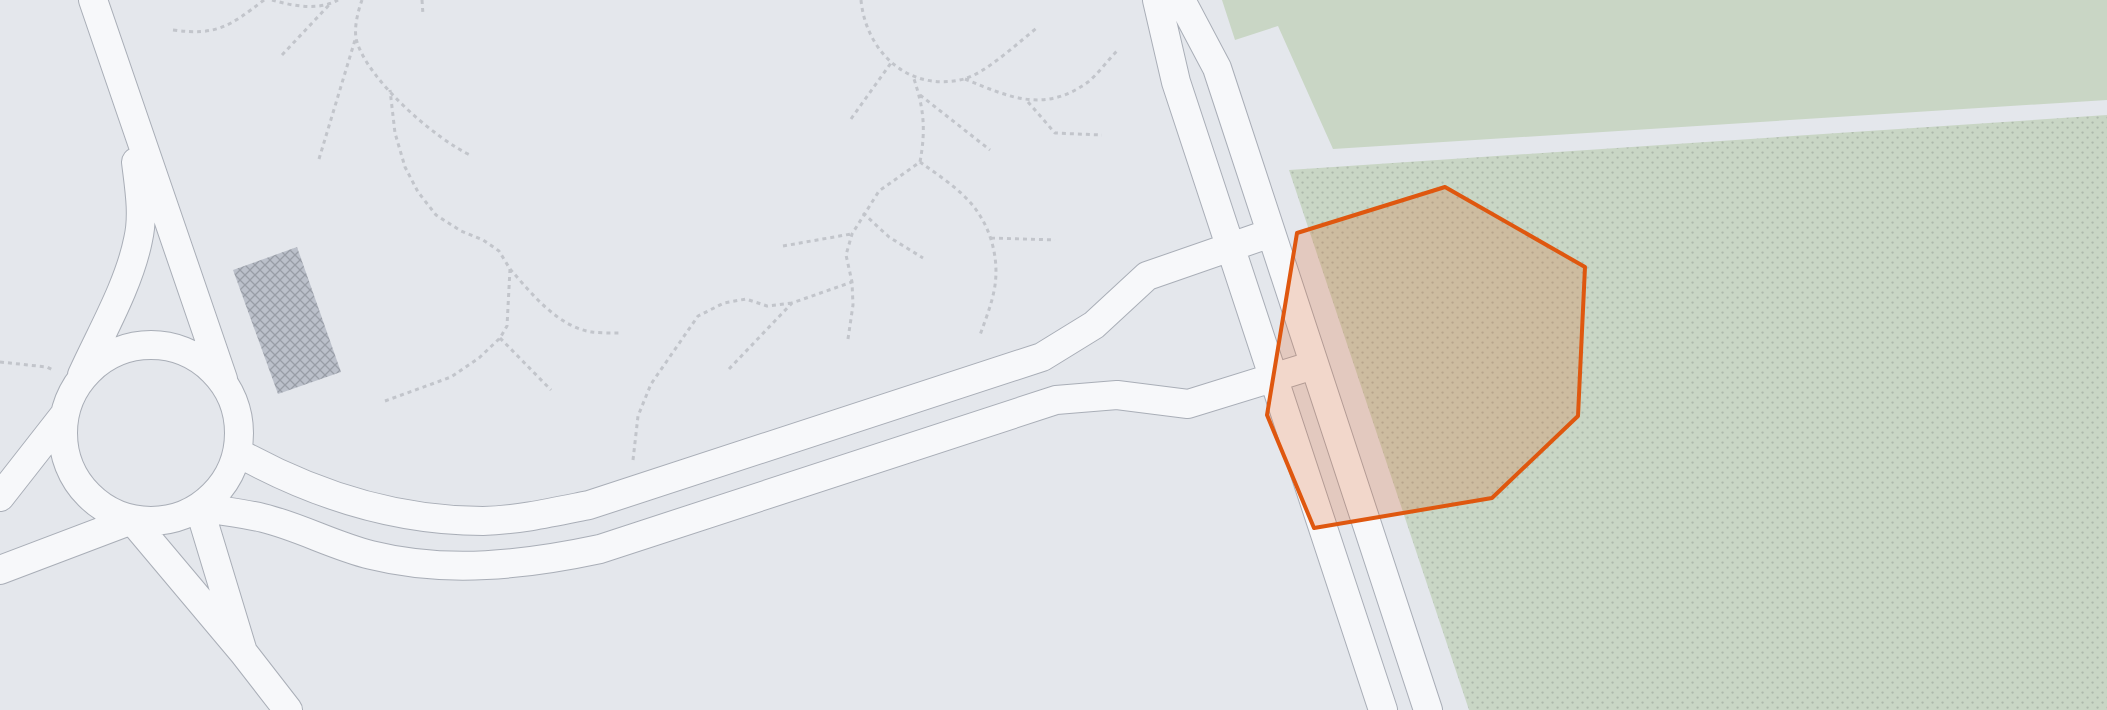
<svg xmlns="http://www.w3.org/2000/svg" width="2107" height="710" font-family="'Fira Sans',sans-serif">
  <defs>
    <pattern id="garden-dots" width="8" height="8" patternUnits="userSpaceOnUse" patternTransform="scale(1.25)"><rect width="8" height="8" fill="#c9d6c5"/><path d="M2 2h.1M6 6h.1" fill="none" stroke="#adb8ab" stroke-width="1.8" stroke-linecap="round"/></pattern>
    <pattern id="building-cross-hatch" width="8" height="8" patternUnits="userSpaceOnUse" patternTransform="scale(1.25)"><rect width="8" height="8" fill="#bbc0ca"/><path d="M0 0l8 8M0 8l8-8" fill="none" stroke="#989da6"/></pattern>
  </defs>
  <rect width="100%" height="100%" fill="#e4e7ec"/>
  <path fill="url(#garden-dots)" d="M2107 115V710H1469L1289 170Z"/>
  <path fill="#c9d6c5" d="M1222 0H2107V100L1333 149 1278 26 1235 40Z"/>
  <path fill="url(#building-cross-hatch)" d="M297 247 341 372 278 394 233 270Z"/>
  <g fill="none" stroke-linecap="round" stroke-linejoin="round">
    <defs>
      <path id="minor" d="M93 0 223 379
        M1157 0 1176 82 1383 710
        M1181 0 1217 68 1428 710
        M63 433a88 88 0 1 1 176 0a88 88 0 1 1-176 0Z
        M82 375C101 333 129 285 138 240 144 215 139 187 136 162
        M237 452C314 495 395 521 483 521 519 520 554 512 589 505L1042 357 1094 325 1147 276 1271 233
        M0 497 65 414
        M0 570 132 520 243 652 288 710
        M243 652 199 507C220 511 242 513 263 518 300 527 334 546 371 555 447 574 525 565 600 549L1056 400 1117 395 1188 404 1314 365"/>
    </defs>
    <use href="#minor" stroke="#a9aeb7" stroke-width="30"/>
    <path stroke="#c2c5cb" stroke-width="3" stroke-dasharray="4 4" stroke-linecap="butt" d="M272 0C293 6 318 11 338 0
      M362 0C358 11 353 30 357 42 369 81 435 139 472 156
      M422 0 423 15
      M861 0C866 52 909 93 964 79 986 73 1020 41 1038 27
      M173 30C217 36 230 26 264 0
      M282 55 329 5
      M965 79C1009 97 1044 114 1088 82 1098 74 1107 61 1117 51
      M920 95 990 150
      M1028 102 1055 133 1102 135
      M851 119 891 63
      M319 159 355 40
      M920 162C938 175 960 189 974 207 992 230 1000 262 994 291 991 306 985 321 980 335
      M863 213 889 237 923 258
      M991 238 1055 240
      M783 246 851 234
      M510 269C532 294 558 327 592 332 600 333 610 333 619 333
      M500 338 551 390
      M848 339 853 305 852 282 846 255 852 234 879 191 920 162C926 129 924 108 913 76
      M0 362 47 367 53 370
      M729 369 792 303 852 282
      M385 401 451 377 479 358 500 338 507 326 510 269 499 251 483 240 461 231 436 215 418 192 405 167 395 133 390 90
      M633 460 638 416 651 384 698 316 724 303 746 299 767 306 792 303"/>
    <use href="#minor" stroke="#f7f8fa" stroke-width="28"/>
  </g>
  <path fill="#df570f" fill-opacity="0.2" stroke="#df570f" stroke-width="4" stroke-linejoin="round" d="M1445 187 1585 267 1578 416 1492 498 1314 528 1267 415 1297 233Z"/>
</svg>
